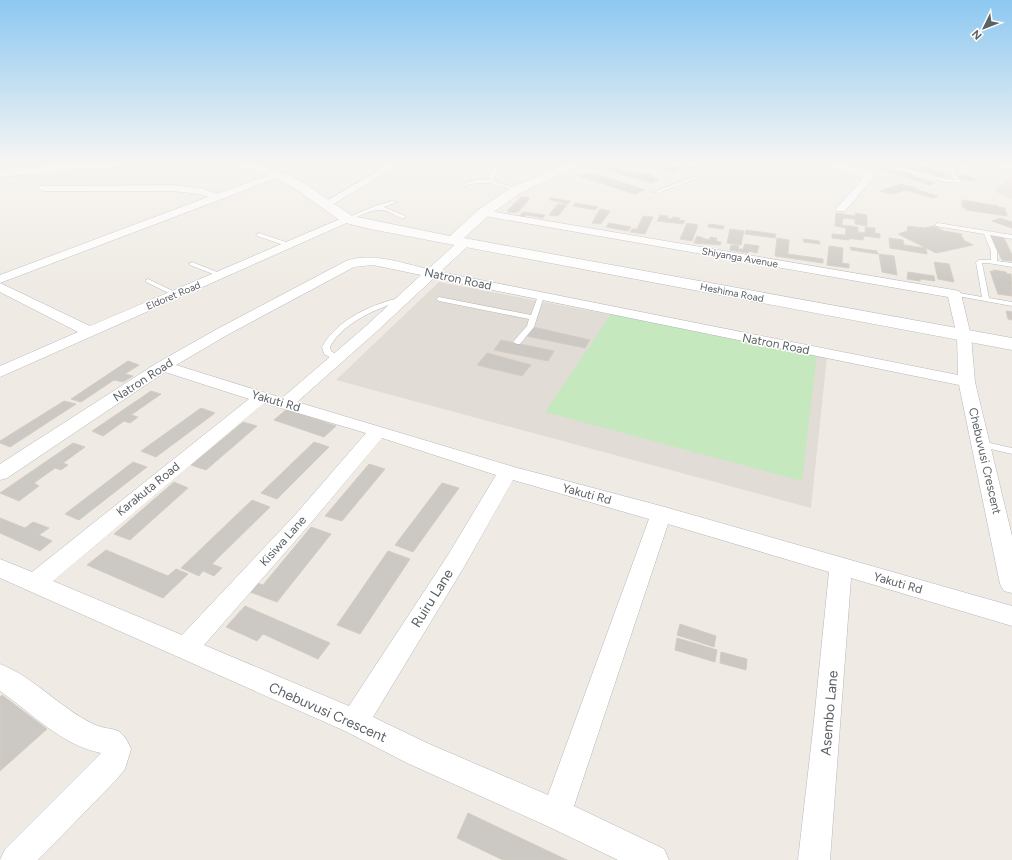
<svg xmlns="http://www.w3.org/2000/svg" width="1012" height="860" font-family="Figtree,sans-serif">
  <rect width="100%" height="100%" fill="#efebe4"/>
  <path fill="#e1dcd5" d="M1012 177V199L995 192 996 188Z
    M439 282 827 356 811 508 336 380Z"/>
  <path fill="#c6e8bf" d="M613 311 817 354 802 481 545 412Z"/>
  <path fill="#ccc8c3" stroke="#d4ccc2" d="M638 163H662H661L682 169 673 173Z
    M684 163 696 167 687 170 675 166Z
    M694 163H716L709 166Z
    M896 163H908L946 173 942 175 947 176 944 177 917 170H915L906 168 911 167Z
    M605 164 616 165 612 167 641 174 645 173 653 175 649 176 659 179 652 183 597 168Z
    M872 164 888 169H895L893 170 913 175 911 176 935 183 930 185 867 165Z
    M590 172 645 190 635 194 579 176Z
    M964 175 970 177H969L977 179 972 181 958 177Z
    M901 184 916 188 914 189 938 196 933 198 906 190 892 194 880 191Z
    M521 197 530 198 518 212 508 213 510 211H507Z
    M550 198 570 201 568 204 550 200Z
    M962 200 998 206V207L1005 208 1007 216 966 210V208L962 207Z
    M575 203 598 207 595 210 573 206Z
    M558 204 567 205 558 216 549 215Z
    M600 209 610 211 601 224 592 223Z
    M523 212 545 215 543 218 526 215 524 218 518 217Z
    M836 213 855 216V213L867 215V226L855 224V219L843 218 842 225 858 227V232L865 233V227L875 228V233L880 234V238L864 236 863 240 845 238 846 228 835 226Z
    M660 215 668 216 667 218 671 219 673 217 680 218 679 220 685 221 683 224 657 221Z
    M643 216 653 217 645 234 630 232 632 229H637Z
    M1000 218 1012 222V228L992 221Z
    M609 223 631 227 628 231 606 227Z
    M687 223 698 225 692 241 680 239Z
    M709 224 724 226 723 229 708 227Z
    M908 226 924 228 934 226 944 231 962 234 961 236 964 239 963 240 973 245 936 253 898 234 907 231Z
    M730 229 744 231 741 245 727 243Z
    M746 230 776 234 775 238 745 234Z
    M832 234 845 235V238H849V240L832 238Z
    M990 234 1003 236 1012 255V261L1002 260Z
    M697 236 709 240 710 237 717 238 716 241 721 242 720 245 694 243Z
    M777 238 789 240 788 254 823 259V263L775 256Z
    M889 238 903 240 904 245 926 248 927 254 890 248Z
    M803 239 819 241 820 244 804 242Z
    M745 244 759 246 757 253 749 251 748 253 730 250 731 245 739 246 738 249H743Z
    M829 246 843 248 842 263 849 264V268L827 265Z
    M850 247 877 251 878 254 851 250Z
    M879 254 894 256 897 275 882 272Z
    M934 262 949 264 954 282 938 279Z
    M993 270 1006 272 1007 274H1011L1012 296 998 294 990 271 993 272Z
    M908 272 934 276 935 281 920 279V281L907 279Z
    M1006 311 1012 312V320L1008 319Z
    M533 327 590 340 585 348 526 336Z
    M501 340 554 351 548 361 494 350Z
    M487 353 531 365 522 376 477 365Z
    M128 361 139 365 125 374 133 376 123 382 114 380 81 402 71 399Z
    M151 391 161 394 131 415 138 417 130 423 124 421 103 436 92 431Z
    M64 401 76 404 10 447 0 443V441Z
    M201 408 215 413 156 457 141 451Z
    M287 409 336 426 324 437 274 420Z
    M243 422 257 426 206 470 191 465Z
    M314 442 329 447 277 499 261 493Z
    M73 443 85 447 63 463 68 465 61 470 55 468 34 483 39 486 19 501 0 493Z
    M133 462 147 467 79 520 65 514Z
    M369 464 385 469 342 521 325 516Z
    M174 482 188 488 130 540 114 534Z
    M442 483 459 488 413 552 395 545Z
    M252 500 270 507 212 564 222 568 214 576 203 571 199 576 181 568Z
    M0 518 25 528 33 522 49 528 39 535 52 541 40 551 0 533Z
    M311 527 331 534 277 602 250 592 257 583 263 585Z
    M106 550 168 576 176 569 188 574 163 598 87 565Z
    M388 551 410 559 360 634 337 625Z
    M245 606 330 643 318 659 263 634 257 641 226 627Z
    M680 624 716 636 714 647 677 635Z
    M677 638 717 650 715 662 675 650Z
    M721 652 747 659 746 670 720 663Z
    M2 695 47 729 0 771V697Z
    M468 813 567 860H503L457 838Z"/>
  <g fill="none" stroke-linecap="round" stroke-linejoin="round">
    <defs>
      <path id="lane" d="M10 163H14L9 173H5Z
        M491 163H496L499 165 493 181 518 189V191L490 183H476L463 186V184L476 180H488L494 166Z
        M731 163H736L658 193 653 192Z
        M888 164 938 177 955 180 951 175 950 170C965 159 991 165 1009 166L1011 167 1009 168C992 168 970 163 954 171L956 176 962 181C950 188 902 170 886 166V164Z
        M392 201 397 202 384 207 405 216V218C398 219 393 213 387 211 375 207 360 216 349 220L344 219 375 206Z
        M938 223 1012 235V239L990 235 997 251V261L1012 263V267L988 263H982L989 298 1012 302V306L952 295V293L954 292 982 297 976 262 979 260H991V251L984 234 936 226V224Z
        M259 233 292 244 293 245 290 247 257 236 256 235Z
        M192 262 222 274 223 275 218 276 190 265 189 264Z
        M148 279 177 293 178 294 175 296 173 295 146 282V280Z
        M541 294 544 296 534 327 520 344H517L513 342 527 326 529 319 439 301 436 299 439 297 531 315 538 296Z
        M403 297 406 299 405 300C379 307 343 322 330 347L331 351 342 358 341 360H335L324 354 322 347C338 318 373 304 403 297Z
        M981 441 1012 448V454L978 446 976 444 978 442Z"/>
      <path id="street" d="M391 163H402L330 206H322L321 204Z
        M826 163C838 163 865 167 874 177L845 211H837L836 209 863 178 827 165Z
        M988 163H1004L1012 164V170L990 165Z
        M277 172 282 175 280 177 0 283V275L208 197 199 194 173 191H44L40 190 39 188 40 186 173 185 201 188 217 194Z
        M483 210 954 290 959 291 961 294 971 336 975 382 1012 536V593L1004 591 1000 584 959 385 434 278 376 332 297 402 514 467 661 506 1012 606V626L851 578 830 860H798L814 721 829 572 668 524 574 806 664 849 669 860H618L545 825 407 763 345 731 0 578V559L32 572 249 399 165 372 7 478 0 480V464L157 363 219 328 346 261C373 252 401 263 428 269L460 240H468L470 243 468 246 440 272 958 375 957 336 948 297 479 215 478 213 479 211ZM373 265 421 275 366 326 282 398 176 365 229 334 354 267ZM264 403 366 433 296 514 182 635 53 581ZM382 438 496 475 448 555 349 706 204 645 310 524ZM513 480 649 519 548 795 427 743 373 717 464 567Z
        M347 216 351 217 353 219 351 221 0 377V366L78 332 0 292V283L90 326Z
        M0 664C34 677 60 708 93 724 114 733 120 723 131 749L125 769 116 780 38 860H0L5 849 101 753C61 745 32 713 0 691Z"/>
      <path id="secondary" d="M82 163H135L133 165 129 166 0 177V169Z
        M211 163H251L281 172 301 181 352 216 450 236 478 210 512 187 569 163H582L581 165 520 193 488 216 464 238 1012 338V350L370 229 342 222 293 187 273 178 246 168 217 166 213 165Z"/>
    </defs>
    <use href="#lane" stroke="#b4b8bc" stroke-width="1"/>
    <use href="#street" stroke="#b4b8bc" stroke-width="1"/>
    <use href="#secondary" stroke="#b5babf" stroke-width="1"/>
    <use href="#lane" fill="#fff" fill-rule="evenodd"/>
    <use href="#street" fill="#fff" fill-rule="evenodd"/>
    <use href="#secondary" fill="#fff" fill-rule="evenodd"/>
  </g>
  <linearGradient id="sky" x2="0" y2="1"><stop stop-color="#8dc8f1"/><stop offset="0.58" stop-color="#f8f6f3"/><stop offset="1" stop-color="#f8f6f3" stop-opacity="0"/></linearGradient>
  <rect width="1012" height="283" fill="url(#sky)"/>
  <g text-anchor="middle" stroke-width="3" stroke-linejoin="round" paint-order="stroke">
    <g font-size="10" fill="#5c6165" stroke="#fff">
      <text transform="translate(740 257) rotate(10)" y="4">Shiyanga Avenue</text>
      <text transform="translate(732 292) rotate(11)" y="4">Heshima Road</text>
      <text transform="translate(173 295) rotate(-23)" y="4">Eldoret Road</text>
    </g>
    <g font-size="12" fill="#5c6165" stroke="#fff">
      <text transform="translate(458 279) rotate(12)" y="4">Natron Road</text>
      <text transform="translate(776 344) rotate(11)" y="4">Natron Road</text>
      <text transform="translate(143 380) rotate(-33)" y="4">Natron Road</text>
      <text transform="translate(276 401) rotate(16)" y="4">Yakuti Rd</text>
      <text transform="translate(985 461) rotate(77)" y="4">Chebuvusi Crescent</text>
      <text transform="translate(148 489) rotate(-39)" y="4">Karakuta Road</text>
      <text transform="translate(587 494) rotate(15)" y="4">Yakuti Rd</text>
      <text transform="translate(283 541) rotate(-48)" y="4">Kisiwa Lane</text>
      <text transform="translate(898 583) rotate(16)" y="4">Yakuti Rd</text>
    </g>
    <g font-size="14" fill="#5c6165" stroke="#fff">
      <text transform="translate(432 598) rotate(-58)" y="5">Ruiru Lane</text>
      <text transform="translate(328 712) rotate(24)" y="5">Chebuvusi Crescent</text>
      <text transform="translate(829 713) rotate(-85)" y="5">Asembo Lane</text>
    </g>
  </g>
  <g transform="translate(984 28) rotate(227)" stroke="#ffffff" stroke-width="3" paint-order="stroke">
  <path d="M0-3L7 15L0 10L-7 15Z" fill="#5c6165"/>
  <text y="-6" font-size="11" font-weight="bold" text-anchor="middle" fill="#5c6165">N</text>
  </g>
</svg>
